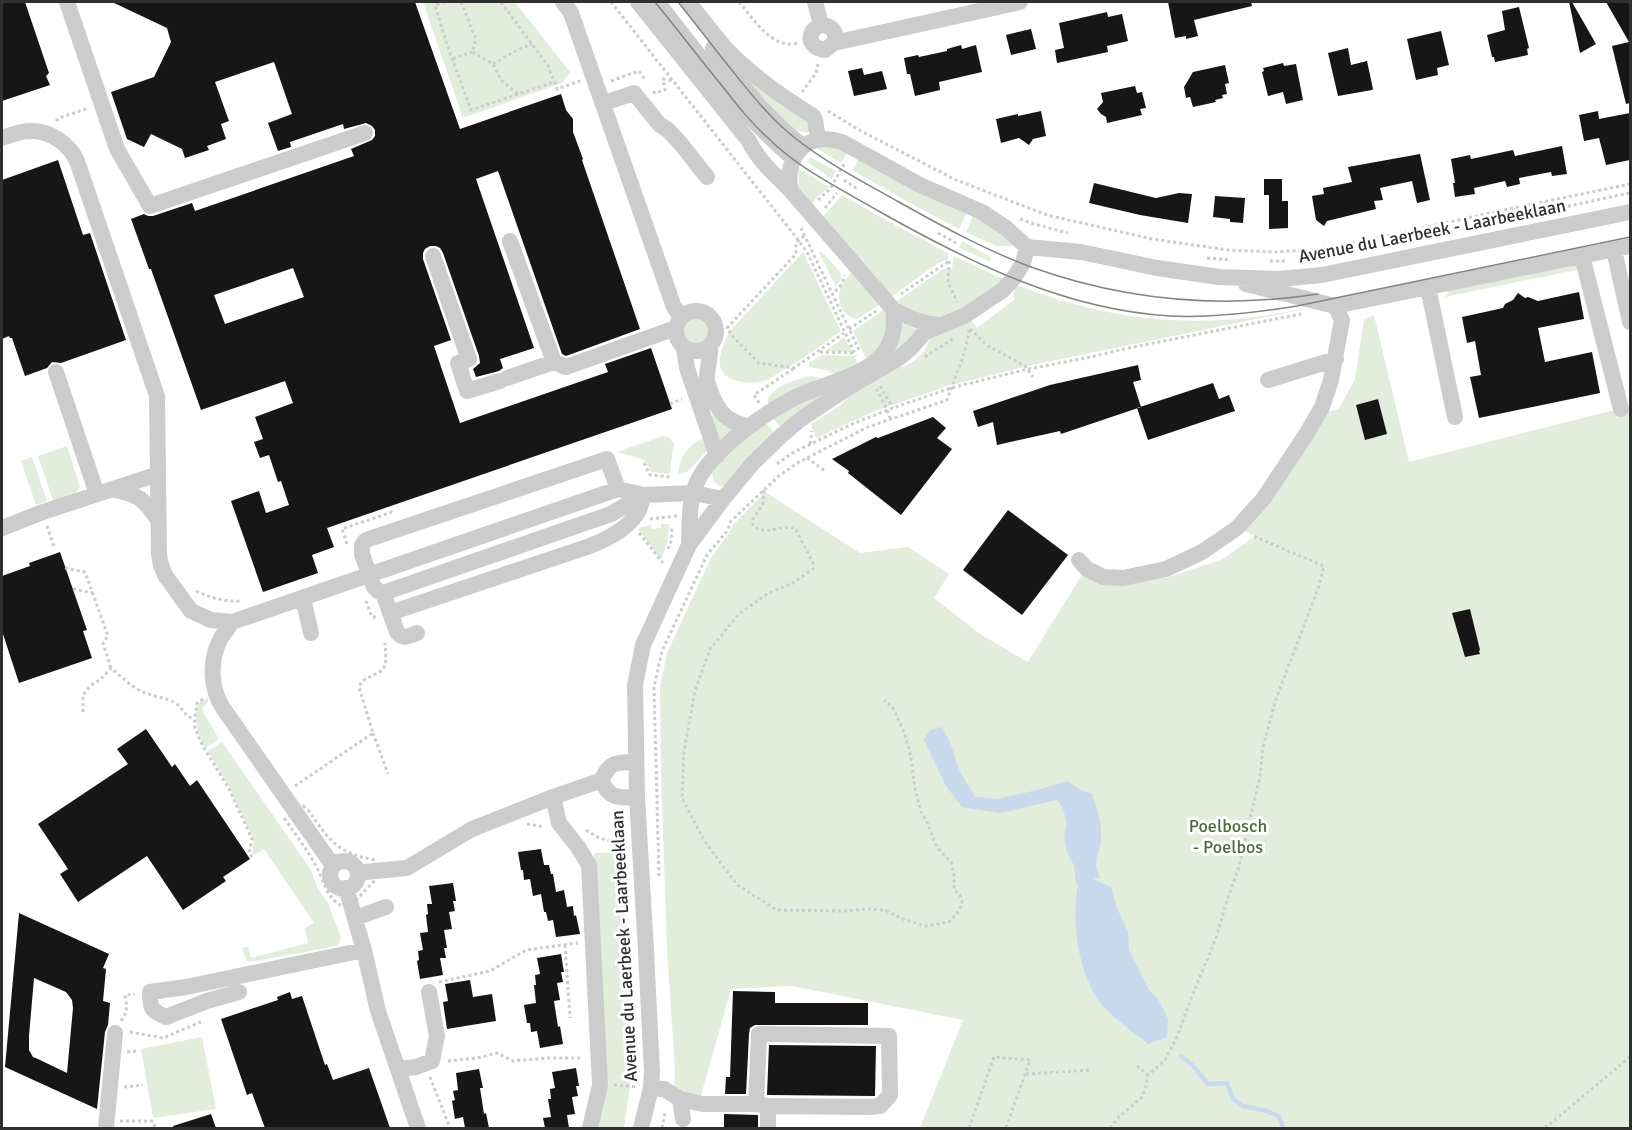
<svg xmlns="http://www.w3.org/2000/svg" width="1632" height="1130" font-family="Signika,sans-serif">
  <rect width="100%" height="100%" fill="#fff"/>
  <path fill="#e2eddc" d="M423 2H515L570 72 562 83 463 118Z
    M730 58 810 119 809 132 807 133 791 128 783 121Z
    M822 144 848 151 841 163 815 147Z
    M810 157 836 171 832 179 809 163 808 160Z
    M860 158 968 211 959 229 908 202 852 170Z
    M798 168 829 187 816 198 810 207 799 188Z
    M842 195 884 219 948 253V259L938 263 891 297 821 219Z
    M974 214 1012 241 1014 246H996L966 232Z
    M962 241 990 257 991 260 989 261 959 248Z
    M803 252 841 331C821 345 802 360 780 372 774 376 767 381 759 382 749 384 732 382 724 374 714 363 724 342 730 331Z
    M819 252 823 253 841 273V279L836 287Z
    M954 256 1005 280C989 292 979 299 962 308 956 311 950 315 945 316 927 320 910 311 897 301L943 269 952 268Z
    M1574 262 1581 269 1445 297 1451 287Z
    M853 270 882 303 857 319C843 317 835 301 841 287 844 281 849 275 853 270Z
    M1016 285C1040 294 1065 302 1090 308 1140 320 1195 324 1246 318 1267 316 1289 311 1310 308L1032 365 948 386 875 411 816 438 811 424 841 405 852 393 893 369 905 366 914 361 924 352 930 339 929 337 971 319 977 328 1015 299 1013 296Z
    M885 309 887 321 882 345 867 360 853 331Z
    M1374 315 1409 462 1630 406V1128H920L963 1020 792 986 731 989 700 1099 674 1089 675 1069 667 949 661 775 660 687 667 653 711 558 729 533 733 525 765 492 860 553 908 547 949 574 934 598 980 634 1028 662 1078 581 1092 563 1106 572 1166 578 1223 559 1255 536 1245 531 1324 413 1339 409 1355 379 1364 319Z
    M682 331a14 14 0 1 1 28 0a14 14 0 1 1-28 0Z
    M902 323 918 330 894 353Z
    M844 337 852 352 826 351Z
    M822 355 854 356 859 366 838 376 826 370 809 367V363Z
    M811 376 826 379 768 408V398C777 385 796 379 811 376Z
    M837 387 782 428 771 417Z
    M716 414 735 429 720 444 708 417Z
    M765 422 776 434 723 486 717 485C714 481 711 477 713 472 717 458 753 432 765 422Z
    M663 436 670 438 674 444 671 462 670 474 651 472 645 460 617 452Z
    M707 437 710 448 687 472 678 474C680 456 689 443 707 437Z
    M67 446 80 487 75 494 54 503 38 456Z
    M32 457 47 501 36 505 21 461Z
    M661 524H669L668 541 661 559 638 529 641 527 651 525 652 529 661 528Z
    M208 698 209 700 202 710 219 739 205 748C197 733 193 719 199 702Z
    M222 742 311 870 318 889 328 903 341 938 337 946 250 962 246 960 242 948 248 947 251 958 308 943 305 928 314 923 264 849 254 855 252 852 254 841 230 789 208 751Z
    M623 852 632 1024V1073L624 1128H596L606 1086 594 853Z
    M202 1037 216 1109 153 1118 141 1049Z"/>
  <path fill="#c8d8ed" d="M942 727 950 742 959 770 975 797 997 799 1037 790 1068 781 1079 789 1092 794C1096 806 1102 822 1101 836 1101 855 1091 857 1100 878L1093 879 1111 887 1117 908 1128 932 1129 950 1149 990 1158 999 1168 1019 1167 1037 1148 1044C1133 1032 1115 1019 1102 1005 1078 975 1071 922 1078 885L1076 882 1074 865 1067 853 1064 835 1067 824 1063 808 1057 800 1000 813 962 807 946 786 924 740 930 730Z"/>
  <g fill="none" stroke-linecap="round" stroke-linejoin="round">
    <path stroke="#c8d8ed" stroke-width="4.5" d="M1181 1056 1193 1066 1208 1084 1227 1083 1233 1099 1243 1106 1263 1110 1279 1116 1283 1128"/>
  </g>
  <path fill="#161616" fill-rule="evenodd" d="M2 2H25L49 73 46 76 50 85 2 101Z
    M112 2H415L460 129 561 94 566 110 573 119V132L583 159 582 160 640 329 566 356 562 354 498 171 476 179 534 348 500 359 503 368 499 371 476 377 473 369 480 363 479 356 443 253 440 248 436 246H430L425 249 423 253V259L451 340 434 346 460 423 608 372 605 364 651 348 672 409 327 528 334 547 312 555 318 573 263 592 231 501 259 491 266 513 289 505 281 481 278 482 269 455 260 458 254 442 263 439 255 417 293 403 285 381 201 410 151 269H149L131 219 144 214 148 216H153L192 203 195 211 354 156 351 149 372 140 375 136V130L372 126 366 123 344 129 343 124 290 142 291 147 278 151 268 123 292 114 274 62 215 82 229 121 221 124 226 139 207 146 209 150 185 158 182 149 151 134 144 147 127 139 111 92 154 77 171 42 167 28ZM293 268 304 297 225 324 214 295Z
    M1168 2H1251L1252 6 1194 20 1198 36 1186 39V36L1175 38Z
    M1569 2H1572L1596 44 1580 53Z
    M1606 2H1630V103L1626 104 1612 46 1629 42Z
    M1519 7 1529 48 1527 49 1528 55 1495 62 1494 57H1492L1487 35 1505 30 1502 11Z
    M1107 12 1108 17 1122 14 1128 41 1107 46 1108 52 1057 63 1055 50 1064 48 1059 23Z
    M1031 29 1036 49 1011 55 1006 35Z
    M1441 31 1449 65 1437 68 1438 75 1416 80 1407 39Z
    M961 45 962 49 976 45 982 72 939 82 940 90 915 96 910 74H907L904 58 918 55 919 57 947 51V49Z
    M1348 48 1351 65 1367 61 1373 89 1372 90 1338 96 1328 53Z
    M1283 63 1284 66 1296 64 1303 100 1286 104 1283 92 1268 96 1262 72 1264 71 1263 68Z
    M1225 65 1229 83 1225 84 1227 94 1222 95 1223 98 1215 100 1216 102 1193 107 1190 97 1186 98 1184 87 1193 72Z
    M862 68 864 75 882 71 887 89 854 96 848 71Z
    M1135 86 1137 93 1142 92 1146 108 1140 109 1142 115 1107 123 1106 117 1101 114 1097 109 1103 102 1101 93Z
    M1041 111 1046 136 1033 139 1029 145 1019 138 1001 143 996 119 1018 114V116Z
    M1598 111 1599 119 1630 113V160L1606 165 1599 138 1584 141 1579 115Z
    M1562 146 1567 174 1552 176 1551 172 1519 178 1520 184 1507 187 1505 181 1474 188 1475 194 1455 197 1453 183H1455L1451 159 1470 155 1471 159 1513 150 1515 156Z
    M1420 154 1430 200 1417 203 1412 181 1380 188 1383 200 1374 201 1376 209 1327 221 1324 226 1316 220 1312 196 1324 194 1323 188 1352 182 1348 167Z
    M58 160 83 235 90 233 126 340 61 363 52 362 47 368 25 376 12 338H10L9 336 2 339V180Z
    M1264 179H1282V201H1288V228L1269 229V195H1264Z
    M1094 183 1156 198 1179 193 1192 194 1188 223 1140 215 1089 203Z
    M1215 196 1245 198 1243 223 1230 222V219L1213 217Z
    M1579 292 1584 319 1538 328 1545 362 1592 352 1600 393 1479 418 1470 377 1481 375 1475 341 1467 343 1462 317 1503 308 1505 304 1513 300 1518 293 1525 298 1528 297 1538 301Z
    M1138 365 1141 380 1133 382 1141 407 1061 434 1060 431 997 445 993 422 978 427 973 411 1050 385Z
    M1213 383 1219 399 1229 395 1235 411 1148 440 1137 408Z
    M1378 399 1387 434 1365 440 1356 405Z
    M933 417 946 428 937 438 952 449 901 515 848 473 849 471 832 459 876 437 878 438Z
    M1008 510 1068 555 1022 615 963 570Z
    M60 552 87 630 83 631 92 658 19 683 2 631V576L30 566 29 563Z
    M1470 609 1480 650 1479 651 1480 654 1465 657 1452 613Z
    M146 729 172 767 175 764 190 786 197 780 250 859 223 877 226 881 183 910 147 856 78 902 60 874 68 869 38 824 128 764 117 749Z
    M541 849 544 865H549L551 874H553L556 892 564 890 567 907 573 906 574 916 576 915 580 934 556 937 553 920 548 921 546 912H544L541 894 533 896 530 879 524 880 523 870H521L518 852Z
    M453 883 456 901H453L455 911 449 912 452 929 444 930 447 948H444L446 958H440L443 975 420 979 417 961 419 960 418 951 423 950 420 933 428 932 426 915 428 914 427 904H432L429 886Z
    M19 913 109 954 103 968 106 969 103 1001 110 1003 108 1025 105 1032 97 1109 5 1067ZM34 978 66 992 72 1000 73 1008 67 1073 38 1059 33 1057 29 1050V1036Z
    M561 954 564 972H561L563 982 557 983 560 1000 554 1001 558 1027 560 1026 563 1044 540 1048 537 1031 531 1032 530 1023H527L524 1005 536 1003 534 985H536L535 975 540 974 537 958Z
    M470 980 473 997 492 994 496 1021 447 1029 443 1002 448 1001 445 984Z
    M733 991 775 992V1003H868V1025H755L750 1028 749 1034 746 1094H725L726 1077H730Z
    M290 992 292 999 302 996 325 1065 327 1064 333 1080 369 1068 390 1128H265L252 1093 247 1095 221 1019 278 1000 277 997Z
    M769 1045 876 1046 875 1096 767 1095Z
    M576 1068 579 1086H576L578 1096 572 1097 575 1114 567 1115 569 1128H545L543 1118 551 1117 548 1099H551L550 1089 555 1088 552 1072Z
    M479 1069 483 1088H480L484 1114 486 1113 489 1128H465L463 1117 455 1119 452 1101 455 1100 453 1091 458 1090 456 1073Z
    M211 1114 216 1128H174L173 1126Z
    M724 1114 758 1115V1128H724Z"/>
  <g fill="none" stroke-linecap="round" stroke-linejoin="round">
    <path stroke="#ccc" stroke-width="3" stroke-dasharray="3 3" stroke-linecap="butt" d="M445 2 435 5 447 45 471 110 554 82
      M461 2 476 39 472 52 493 64 502 81 518 94
      M501 2 548 66 557 89 580 81
      M611 2 799 241 807 252 856 356
      M739 2C753 18 772 50 797 43
      M453 59 472 52
      M493 64 514 52 532 44
      M611 81 639 71 646 81
      M653 91 655 93 665 90 663 79 674 81
      M802 92 816 73 818 64
      M828 111 859 130 956 180 1047 215 1152 239 1228 250 1274 252 1313 250 1387 236 1485 214 1630 184
      M56 121 59 118 89 108
      M844 180 859 190
      M818 200 830 189 846 161
      M825 208 837 193
      M1020 219 1034 224 1068 233
      M801 228 860 352
      M938 233 956 243
      M804 236 796 243V254L727 328 733 337 759 363 794 368 844 333
      M1427 236 1630 193
      M1207 258 1231 260
      M949 261 948 282 957 302
      M1270 261H1288
      M835 291C840 288 844 281 844 275
      M901 294 949 261
      M849 329 876 311
      M970 329 988 346 1025 366 1033 377
      M820 352 855 353
      M925 357 954 338
      M880 386 893 408
      M876 389 884 403 890 418
      M759 403 754 395 793 369
      M670 404 682 399
      M810 444 812 431
      M807 458 825 471
      M644 463 650 475 670 477
      M777 464 794 452 852 424 893 408 951 388 1028 369 1091 357 1128 348 1301 314
      M764 490 763 504 753 519V526C769 536 778 525 795 528L813 563V569L793 583 767 594 740 613 710 649 695 691 684 752 682 798 704 840 737 885 777 910 845 911 867 909 885 910 905 920 926 926 949 922 960 910 962 901 960 895 954 890V874L951 862 941 852 936 845 928 824 921 812 915 788 910 752 904 732 893 708 884 700
      M650 519 677 516
      M47 526 54 547
      M639 533 663 563
      M347 544 342 529 392 512 395 513
      M668 549 671 542 672 526
      M65 568 85 572 108 636 103 643 111 668
      M73 589 93 593
      M196 591C211 598 225 602 242 601
      M366 601 372 617H376
      M203 699 197 703 194 725 200 741 229 789 252 839 249 853 253 858
      M83 712V695L91 685 101 679 111 668C121 676 130 686 141 691 153 697 166 697 177 704 183 709 186 717 194 719
      M373 733 388 774
      M295 786 373 733 359 687 362 681C387 668 387 672 385 643
      M303 806 308 810C329 840 337 853 375 860L374 881 357 899 340 905C326 897 322 876 315 864 306 848 295 834 285 819Z
      M527 824 544 827
      M586 830C600 840 608 841 624 842
      M659 876 654 687 662 651 707 555 728 530 731 521 780 475 799 462 868 427 947 400C955 377 966 354 969 330
      M565 945 570 1018
      M439 982 490 971 526 950 578 943
      M121 1021C128 1011 127 1007 125 995L135 994
      M130 1032 163 1038 203 1021
      M127 1052 137 1051
      M448 1061 477 1058 497 1053 513 1061 546 1058H583
      M1137 1066 1148 1075
      M1026 1074 1091 1070
      M430 1077 450 1128
      M614 1085 637 1087
      M124 1087 143 1085
      M120 1121H153L155 1127 151 1128
      M662 1128 665 1113
      M969 1128 994 1057 1030 1060 1006 1128
      M1110 1128 1119 1117 1142 1097 1146 1086 1148 1075 1165 1060 1177 1037 1192 996 1216 938 1227 900 1238 870 1260 777 1263 747 1276 699 1319 586 1324 566 1251 535
      M1545 1128 1630 1057"/>
    <path stroke="#ccc" stroke-width="16" d="M67 2 117 149 150 206 365 133
      M563 2 571 13 668 290 673 305 681 318
      M638 2 749 141C759 162 776 175 791 191L893 309C908 318 923 324 940 325
      M657 2C700 56 741 115 794 159
      M688 2C702 18 715 37 730 53 754 77 784 98 813 116L815 120 818 139
      M815 2 821 25
      M834 43C838 33 832 25 821 25 805 32 808 48 825 50L834 43 1020 2
      M713 48C741 83 767 120 803 146
      M604 103 634 93 659 124 668 130 681 144 707 177
      M2 138C11 135 20 131 30 131 50 130 69 144 77 161L157 396 159 554 161 565 165 575 191 611 211 620 232 622 618 489 643 495 694 493 723 499
      M791 191C783 158 806 130 842 142L920 185 982 212 1006 228 1027 247 1081 252 1157 268 1219 277 1279 279 1322 275 1630 212
      M510 241 554 362 566 367 676 328
      M1614 250 1630 322
      M433 256 469 359 458 363 467 391 500 381
      M1582 256 1621 409
      M1246 284 1335 306 1630 246
      M1428 287 1455 417
      M676 331a20 20 0 1 1 40 0a20 20 0 1 1-40 0Z
      M710 347C711 360 706 369 707 380 708 387 711 392 713 398 722 417 729 421 749 427
      M684 348 687 368 717 456
      M56 372 97 494
      M507 378 554 362
      M1268 380 1336 359
      M115 490C139 495 144 499 158 520
      M2 528 43 512 158 474
      M689 545C690 524 688 502 697 482 712 450 764 413 796 397 838 377 903 372 893 309
      M1079 560 1087 569 1103 577 1123 578 1166 569 1202 552 1237 528 1264 498 1307 433 1322 407 1331 380 1342 320 1335 306
      M383 593 611 514 643 495
      M303 598 311 633
      M390 613 587 547C606 540 629 529 639 510 641 506 642 500 643 495
      M232 622C229 627 224 633 221 638 209 660 210 688 223 708L329 860 335 864
      M417 633C409 636 403 640 397 632L383 593 378 591 374 587 362 554V545L366 540 607 459 618 489
      M636 762C618 762 609 761 602 780 608 799 619 798 637 797
      M553 797 559 823 578 847 589 865 600 1085 590 1128
      M330 875a14 14 0 1 1 28 0a14 14 0 1 1-28 0Z
      M358 875 364 872 375 871 407 868 472 829 553 797 602 780
      M355 918 386 907
      M364 950 378 1011 418 1128
      M239 992 207 1001 166 1017C151 1011 150 1008 150 992L186 987 364 950 346 888
      M398 1069 416 1067 432 1061 437 1036 429 992
      M651 1088 664 1089 680 1099 683 1119
      M680 1099 703 1104H756L768 1106 869 1107 880 1106 890 1095 889 1036 759 1034 756 1104
      M106 1128 115 1033
      M641 1128 651 1088 652 1072 646 951 637 797 635 685 643 645 689 545 723 499 753 463 782 435 801 419 849 387 899 358 911 348 925 332 964 316 1003 290 1013 279 1023 263 1027 247
      M768 1128V1106"/>
    <path stroke="#848484" stroke-width="1.5" d="M655 2C678 30 700 59 723 87 737 105 751 123 768 138 800 170 843 190 882 213 971 263 1066 310 1170 316 1213 318 1255 313 1297 306L1630 237
      M678 2C696 24 713 47 731 69 747 89 763 110 782 127 815 157 858 179 897 201 940 225 985 250 1031 267 1123 300 1221 309 1318 294"/>
  </g>
  <g text-anchor="middle" stroke-width="6" stroke-linejoin="round" paint-order="stroke">
    <g font-size="18" fill="#2f2f2f" stroke="#fff">
      <text transform="translate(1432 231) rotate(-11)" y="6">Avenue du Laerbeek - Laarbeeklaan</text>
      <text transform="translate(624 946) rotate(-93)" y="6">Avenue du Laerbeek - Laarbeeklaan</text>
    </g>
    <g font-size="18" fill="#496d3a" stroke="#fff">
      <text x="1228" y="832">Poelbosch<tspan x="1228" dy="21">- Poelbos</tspan></text>
    </g>
  </g>
  <rect width="1632" height="1130" fill="none" stroke="#2f2f2f" stroke-width="6"/>
</svg>
